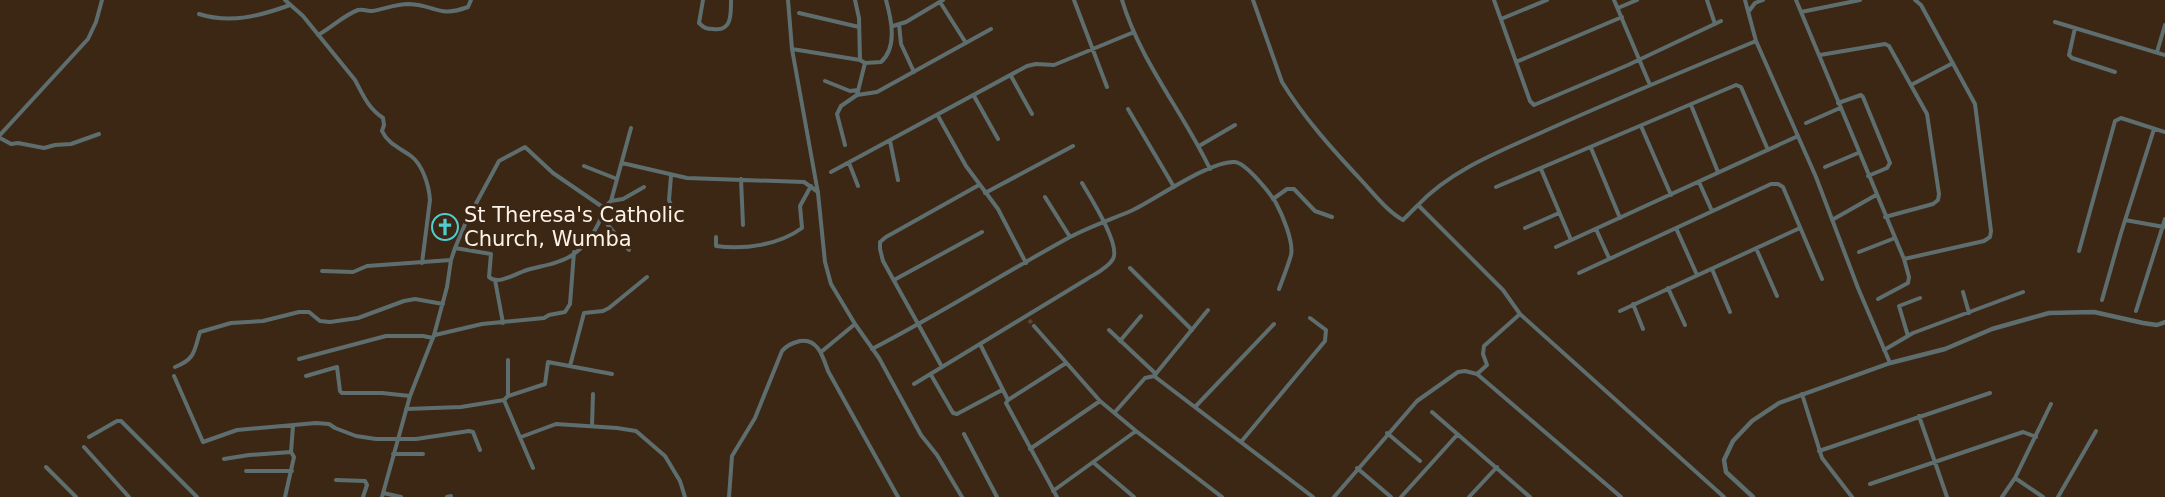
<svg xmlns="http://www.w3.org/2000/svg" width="2165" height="497" font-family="'DejaVu Sans',sans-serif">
  <rect width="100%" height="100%" fill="#3b2713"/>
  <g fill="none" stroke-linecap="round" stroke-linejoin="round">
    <path stroke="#584633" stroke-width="4" stroke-dasharray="4 2" stroke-linecap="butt" d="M1029 320 1034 326"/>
    <path stroke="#5e6e6e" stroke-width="4" d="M285 0 303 16 355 80C363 95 368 108 383 118L384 125 382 131C388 144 400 148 411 156 423 165 429 186 430 200L422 263
      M703 0 699 23C704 28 706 29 713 29 732 32 731 14 731 0
      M788 0 792 49 818 193 825 262 831 284 855 324 879 358 921 435 937 455 962 497
      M855 0 859 18 860 60 865 63 881 62C898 47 891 18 886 0
      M1074 0 1107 87
      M1122 0C1140 61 1183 112 1210 169
      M1253 0 1282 82C1304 118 1333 150 1362 181 1374 194 1388 212 1403 220L1418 205 1503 290 1520 314 1724 497
      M1494 0 1530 101 1534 105 1628 65 1721 21
      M1614 0 1650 85
      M1707 0 1715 24
      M1745 0 1756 41 1816 177 1858 288 1890 363
      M1796 0 1904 259 1909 277 1908 283 1878 299
      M940 2 966 43
      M1618 8 1637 0
      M1749 11 1755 3 1763 0
      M1801 12 1860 0
      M799 13 859 27
      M199 14C230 24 260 16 290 5
      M1501 19 1547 0
      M2055 22 2165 55
      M899 24 901 44 914 72
      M893 26 906 22 943 0
      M2075 28 2069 55 2072 58 2115 72
      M318 35C331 28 344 15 358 10 363 9 368 11 372 11 385 9 395 4 409 4 436 5 438 18 468 7L471 0
      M792 49 860 60
      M2157 52 2165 25
      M1820 55 1885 44 1889 46 1927 114 1939 194 1938 200 1933 204 1885 217
      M1516 62 1622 17
      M1011 76 1032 114
      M825 81 850 91 858 90
      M1911 85 1953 63
      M857 95 877 92 991 29
      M974 96 998 139
      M1838 103 1861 95 1863 97 1890 163 1887 168 1868 176
      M1691 105 1718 172
      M1128 109 1174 187
      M938 116 966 166 998 209 1026 263
      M1806 123 1840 108
      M1641 126 1671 195
      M0 135 88 39 96 22 102 0
      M0 138 11 144 18 143 44 148 55 145 71 144 99 134
      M890 141 898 180
      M845 145 837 114 841 106 857 95 865 63
      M1199 146 1235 125
      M1591 148 1620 218
      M622 163 687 178 804 182 818 192
      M849 163 858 186
      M584 166 617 179
      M1825 167 1858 153
      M1541 169 1571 240
      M831 172 1027 66 1036 64 1054 65 1134 32
      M671 176 669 200 677 221
      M741 179 743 225
      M1699 182 1712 211
      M1496 187 1736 85 1741 87 1768 150
      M985 193 1073 146
      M1045 197 1070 237
      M1273 199 1287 189H1294L1315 211 1332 217
      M611 201 623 199 644 187
      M1418 205C1452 169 1501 151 1547 130 1616 99 1686 70 1756 41
      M604 208 611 201 631 128
      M602 218 629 250
      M1832 220 1876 195
      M2125 220 2164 227
      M1525 228 1559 213
      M1676 228 1697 275
      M1596 229 1609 258
      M716 237V246C744 250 779 245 802 228L800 206 811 186
      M1556 247 1798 136
      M1756 248 1777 296
      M2079 251 2115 121 2121 118 2165 132
      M1859 252 1895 238
      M1904 259 1984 241 1990 237 1991 231 1975 104 1921 5 1915 0
      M1130 268 1192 330
      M1712 269 1730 312
      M322 271 353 272 367 266 451 260
      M1579 273 1771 184H1778L1783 187 1822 279
      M495 280 503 323
      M894 280 982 232
      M1668 288 1685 325
      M1963 292 1969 313
      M2102 300 2121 233 2154 129
      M1633 304 1643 329
      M1620 311 1800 228
      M2136 311 2165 219
      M1034 326 1100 401 1136 431 1222 497
      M1109 330 1156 374
      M435 335 482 324 544 318 549 315 565 312 570 304 574 252
      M1908 336 1899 306 1920 298
      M1120 341 1141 316
      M980 344 1008 400
      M872 349C940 314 1004 273 1070 237 1091 226 1112 219 1133 210 1156 199 1211 160 1235 162 1246 163 1270 193 1276 203 1282 214 1294 242 1291 255 1288 266 1283 278 1279 289
      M1884 350 1913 333 2023 292
      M821 352 855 324
      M299 359 386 336H423L433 338
      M570 366 584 313 603 311 609 308 647 277
      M175 367C196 359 194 350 200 332L231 323 263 321 299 312H309L320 321 330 322 358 318 404 301 415 299 443 304
      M942 367 883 261 880 249V242L886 237 979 185
      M1477 374 1487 365 1483 354 1484 346 1520 314
      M931 375 953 413 957 414 1002 390
      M174 376 203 442 237 430 316 423 329 424 335 428 356 436 376 439H416L469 431 473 432 480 450
      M306 376 337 367 340 391 342 393H382L410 396
      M1154 376 1313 497
      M914 384 1087 279C1095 274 1108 268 1113 259 1121 245 1090 197 1082 183
      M1802 394 1822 458 1852 497
      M508 396 545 384 548 362 612 374
      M504 400 533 468
      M1195 407 1274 324
      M406 409 461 407 504 400 508 396V360
      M1115 412 1145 378 1154 376 1208 310
      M1432 412 1530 497
      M1919 416 1947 497
      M592 426 593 394
      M1387 433 1420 461
      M964 434 997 497
      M89 437 117 421H121L197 497
      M521 437 556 424 617 428 636 431 665 456 680 481 685 497
      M1241 442 1325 341 1326 330 1310 318
      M84 447 129 497
      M1030 449 1100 401
      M1819 451 1990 393
      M291 452 293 426
      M393 454H423
      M224 459 249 455 291 452 294 457 285 497
      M1094 463 1134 497
      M46 467 76 497
      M1357 468 1391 497
      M246 471H292
      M2015 478 2043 497
      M336 480 365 481 367 485 363 497
      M1870 484 2023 432 2036 437
      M1053 491 1136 431
      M383 493 401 497
      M382 497 410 396 434 335 447 287 451 260 455 248 466 222 499 161 525 147 553 173 604 208C599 229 582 254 560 261 548 266 535 267 524 271 514 275 497 285 489 277L491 254 455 248
      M447 497 451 496
      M729 497 732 456 755 418 782 351C787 345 792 343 800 341 818 338 823 357 828 371L898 497
      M1057 497 1006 403 1008 400 1066 363
      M1334 497 1417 401 1458 372 1465 371 1477 374 1621 497
      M1401 497 1457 435
      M1469 497 1497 467
      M2002 497 2015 478 2051 404
      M2058 497 2096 431"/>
    <path stroke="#5e6e6e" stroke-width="4.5" d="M1753 497 1726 472 1724 460 1733 441 1752 421 1779 403 1890 363 1945 349 1992 329 2049 313 2094 312 2143 323 2157 325 2165 322"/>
  </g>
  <defs>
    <symbol id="church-ring" viewBox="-11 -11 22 22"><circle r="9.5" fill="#3b2713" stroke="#51ccd1" stroke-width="1.5"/><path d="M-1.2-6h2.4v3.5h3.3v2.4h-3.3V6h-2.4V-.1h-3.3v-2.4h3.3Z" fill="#51ccd1"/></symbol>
  </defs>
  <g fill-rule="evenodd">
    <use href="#church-ring" x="430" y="212" width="30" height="30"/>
  </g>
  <g text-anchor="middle" stroke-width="6" stroke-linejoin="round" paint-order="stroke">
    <g font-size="21" fill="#fdf3e9" stroke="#3b2713" text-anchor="start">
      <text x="464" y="222">St Theresa's Catholic<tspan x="464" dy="24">Church, Wumba</tspan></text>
    </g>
  </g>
</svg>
